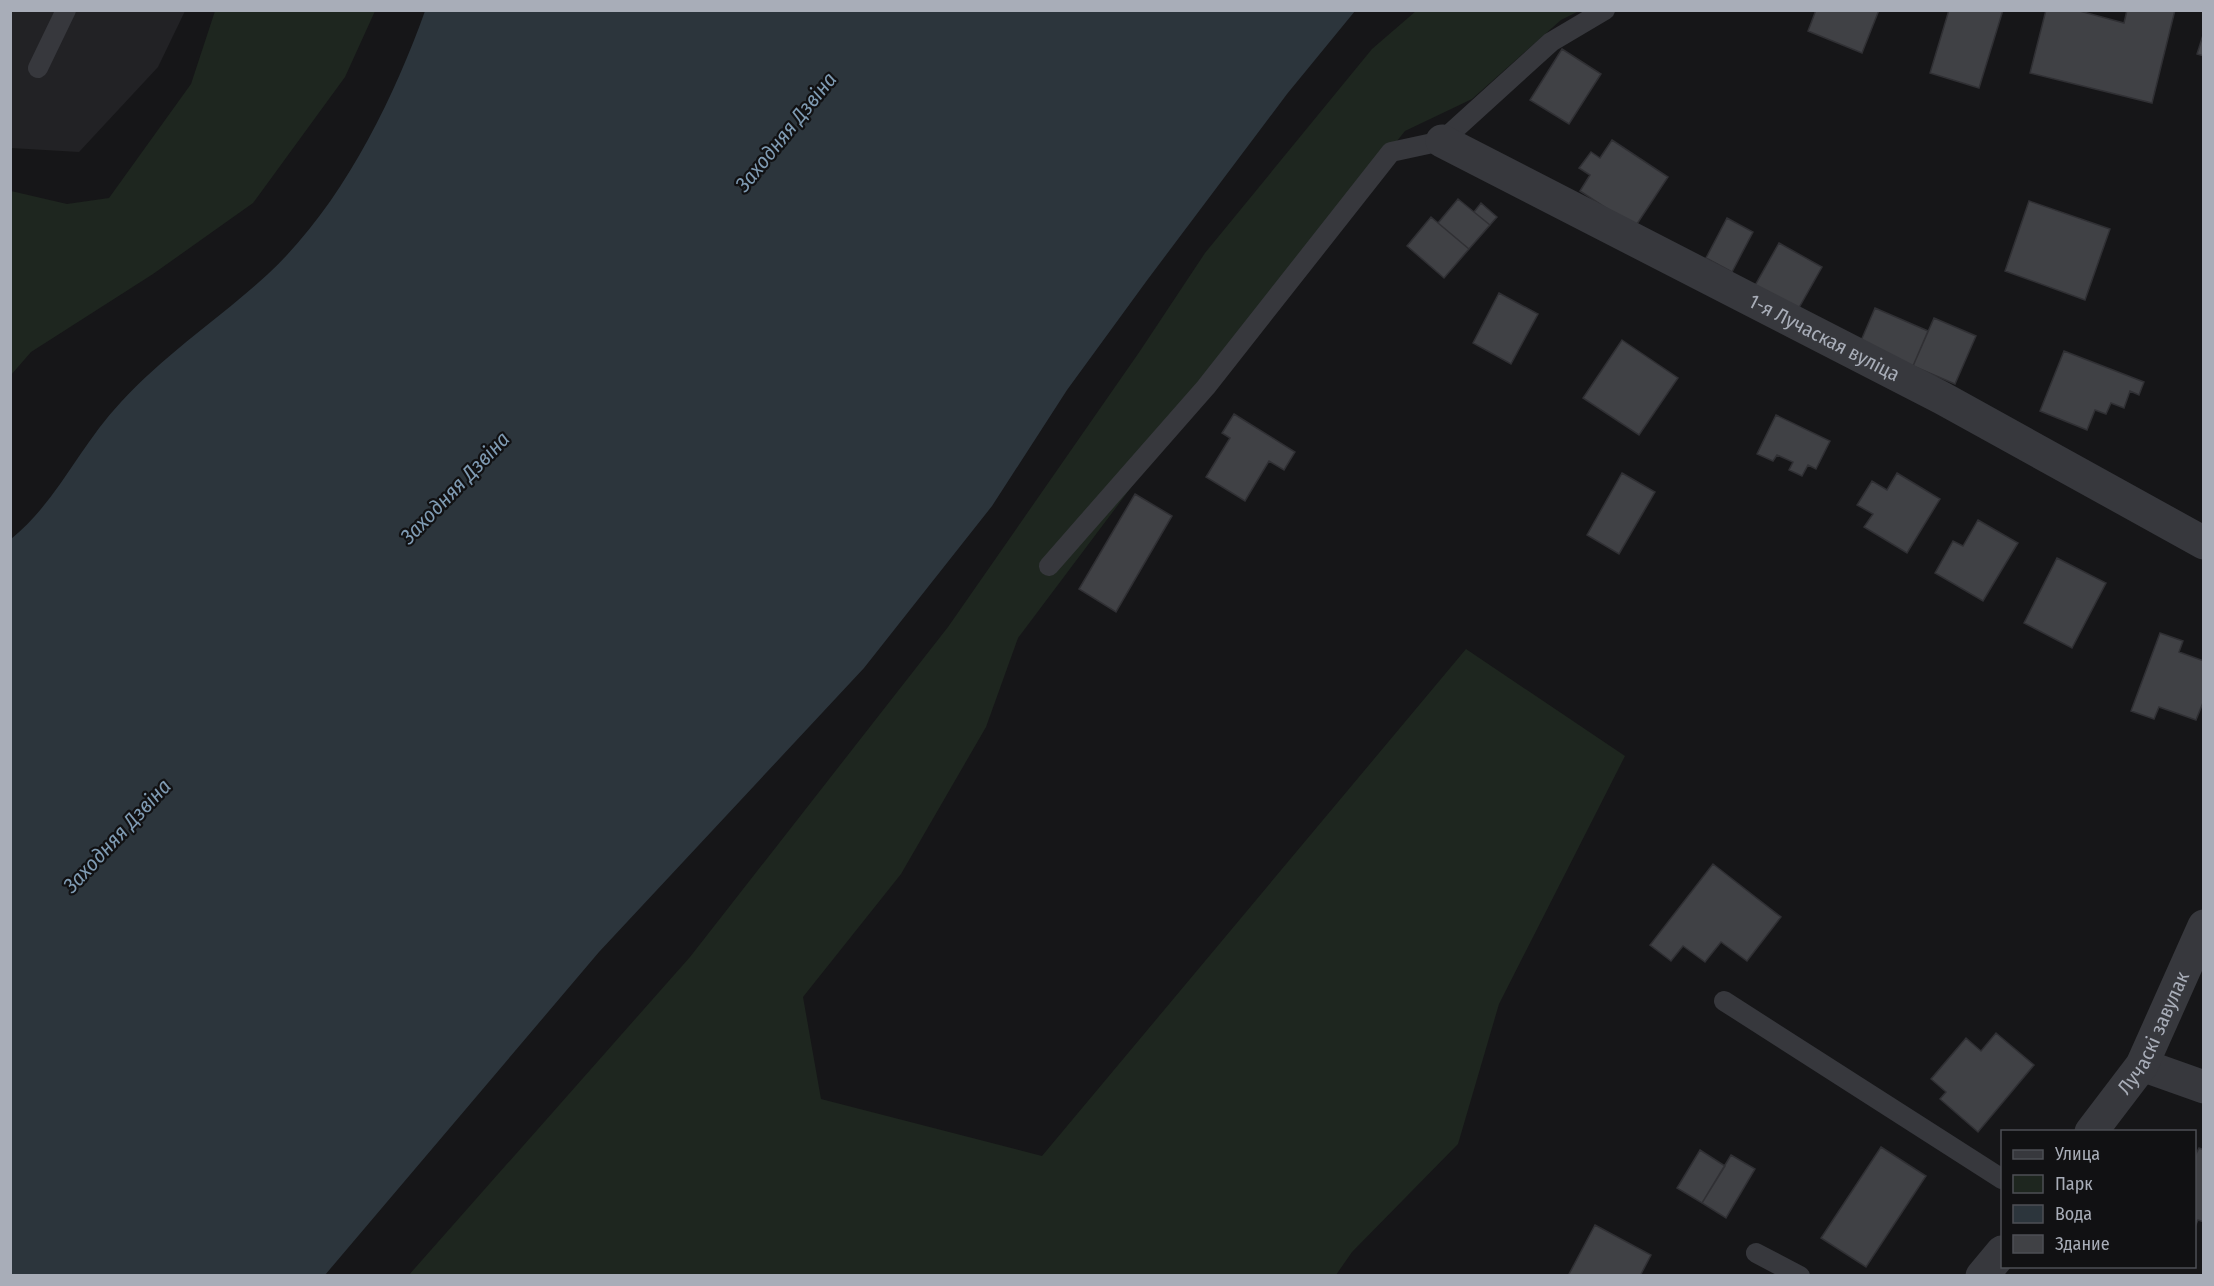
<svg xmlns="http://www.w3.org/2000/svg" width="2214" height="1286" font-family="'Fira Sans Condensed',sans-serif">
  <rect width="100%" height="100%" fill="#161618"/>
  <path fill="#222225" d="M10 11H185L158 67 79 152 11 148Z"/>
  <path fill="#1e261f" d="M215 11H375L345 77 253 203 153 274 31 352 11 375V191L67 204 109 198 191 84Z
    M1416 11H1579L1561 20 1472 99 1405 131 1311 248 1018 638 986 727 901 874 803 997 821 1099 1042 1156 1466 649 1625 756 1499 1004 1458 1144 1352 1252 1336 1275 408 1276 690 957 948 627 1140 351 1205 253 1372 49Z"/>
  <path fill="#2c353c" d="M425 11H1355L1287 94 1148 279 1067 390 992 506 864 668 599 952 325 1275H11V539C57 502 80 445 121 402 165 354 220 318 268 274 341 206 392 103 425 11Z"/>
  <path fill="#404145" stroke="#303034" stroke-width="1.5" d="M1816 10H1879L1862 53 1808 31Z
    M1949 10H2003L1979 88 1930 73Z
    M2046 10H2076L2124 23 2127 10H2175L2152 103 2030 73Z
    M2204 32V56L2197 54Z
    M1562 49 1601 74 1569 124 1530 100Z
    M1612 140 1668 177 1635 227 1580 191 1590 175 1579 168 1591 152 1600 158Z
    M1458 199 1490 225 1469 249 1438 223Z
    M2029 201 2110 229 2085 300 2005 271Z
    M1481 203 1497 217 1490 225 1474 212Z
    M1431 217 1469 249 1444 278 1407 246Z
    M1727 218 1753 232 1732 272 1706 258Z
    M1779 243 1822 267 1796 313 1753 289Z
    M1499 293 1538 314 1511 364 1473 343Z
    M1875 308 1928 331 1913 366 1860 343Z
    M1934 318 1976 336 1955 384 1913 366Z
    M1622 340 1678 378 1639 435 1583 398Z
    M2064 351 2144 382 2139 395 2130 391 2124 408 2111 403 2106 414 2095 410 2087 430 2040 411Z
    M1234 414 1295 452 1284 470 1269 461 1245 501 1206 477 1230 438 1222 433Z
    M1776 415 1830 441 1816 469 1808 465 1802 476 1789 470 1793 462 1777 455 1773 461 1757 454Z
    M1622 473 1655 492 1619 554 1587 535Z
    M1897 473 1940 499 1907 553 1864 527 1873 514 1857 505 1872 481 1887 490Z
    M1135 494 1172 516 1116 612 1079 589Z
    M1978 520 2018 543 1983 601 1935 573 1953 541 1963 546Z
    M2057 558 2106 583 2072 648 2024 623Z
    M2160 633 2183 641 2179 652 2204 661V700L2196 720 2159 707 2154 719 2131 711Z
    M1713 864 1781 917 1747 961 1721 942 1705 962 1683 946 1671 961 1650 945Z
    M1996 1033 2034 1065 1978 1132 1940 1099 1946 1092 1931 1079 1966 1038 1981 1051Z
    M1881 1147 1926 1176 1866 1267 1821 1238Z
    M2199 1148 2204 1150V1222L2198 1220 2194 1229V1158Z
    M1700 1150 1725 1166 1702 1203 1677 1188Z
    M1731 1155 1755 1169 1726 1218 1702 1203Z
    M1595 1225 1651 1255 1640 1276H1568Z"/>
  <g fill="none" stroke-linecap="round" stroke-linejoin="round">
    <path stroke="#37383d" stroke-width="20" d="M38 68 66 10
      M1049 566 1206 387 1391 152 1442 141 1551 42 1605 10
      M1724 1001 2002 1179
      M1756 1253 1800 1276"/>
    <g stroke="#37383d" stroke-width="33">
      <path id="s1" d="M1442 141 1942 398 2204 543"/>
      <path d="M2142 1065 2204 1087"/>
      <path id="s2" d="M2091 1132 2142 1065 2204 926"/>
      <path d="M1982 1276 2002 1252"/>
    </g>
  </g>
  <g text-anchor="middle" stroke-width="4.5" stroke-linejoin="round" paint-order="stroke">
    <g font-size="20" fill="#a8adb8" stroke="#111113">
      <text dy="7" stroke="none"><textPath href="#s1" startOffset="430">1-я Лучаская вуліца</textPath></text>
      <text dy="7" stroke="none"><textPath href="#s2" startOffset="118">Лучаскі завулак</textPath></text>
    </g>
    <g font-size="21" font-style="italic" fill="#7f9bb3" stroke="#111113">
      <text transform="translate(786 132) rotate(-51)" y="7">Заходняя Дзвіна</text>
      <text transform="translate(455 488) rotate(-46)" y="7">Заходняя Дзвіна</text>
      <text transform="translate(117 836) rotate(-47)" y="7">Заходняя Дзвіна</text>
    </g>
  </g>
  <rect width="2214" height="1286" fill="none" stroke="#a8adb8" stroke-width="24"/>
  <rect x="2001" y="1130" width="195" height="138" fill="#111113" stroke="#4d4f55" stroke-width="1.5"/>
  <rect x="2013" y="1150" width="30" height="9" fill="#37383d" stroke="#4d4f55" stroke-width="1.5"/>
  <text x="2055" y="1160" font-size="18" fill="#a8adb8">Улица</text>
  <rect x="2013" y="1175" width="30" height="18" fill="#1e261f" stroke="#4d4f55" stroke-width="1.5"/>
  <text x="2055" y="1190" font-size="18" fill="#a8adb8">Парк</text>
  <rect x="2013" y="1205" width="30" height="18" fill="#2c353c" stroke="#4d4f55" stroke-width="1.5"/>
  <text x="2055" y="1220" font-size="18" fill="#a8adb8">Вода</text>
  <rect x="2013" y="1235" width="30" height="18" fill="#404145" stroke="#4d4f55" stroke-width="1.5"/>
  <text x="2055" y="1250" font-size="18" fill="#a8adb8">Здание</text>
</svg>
